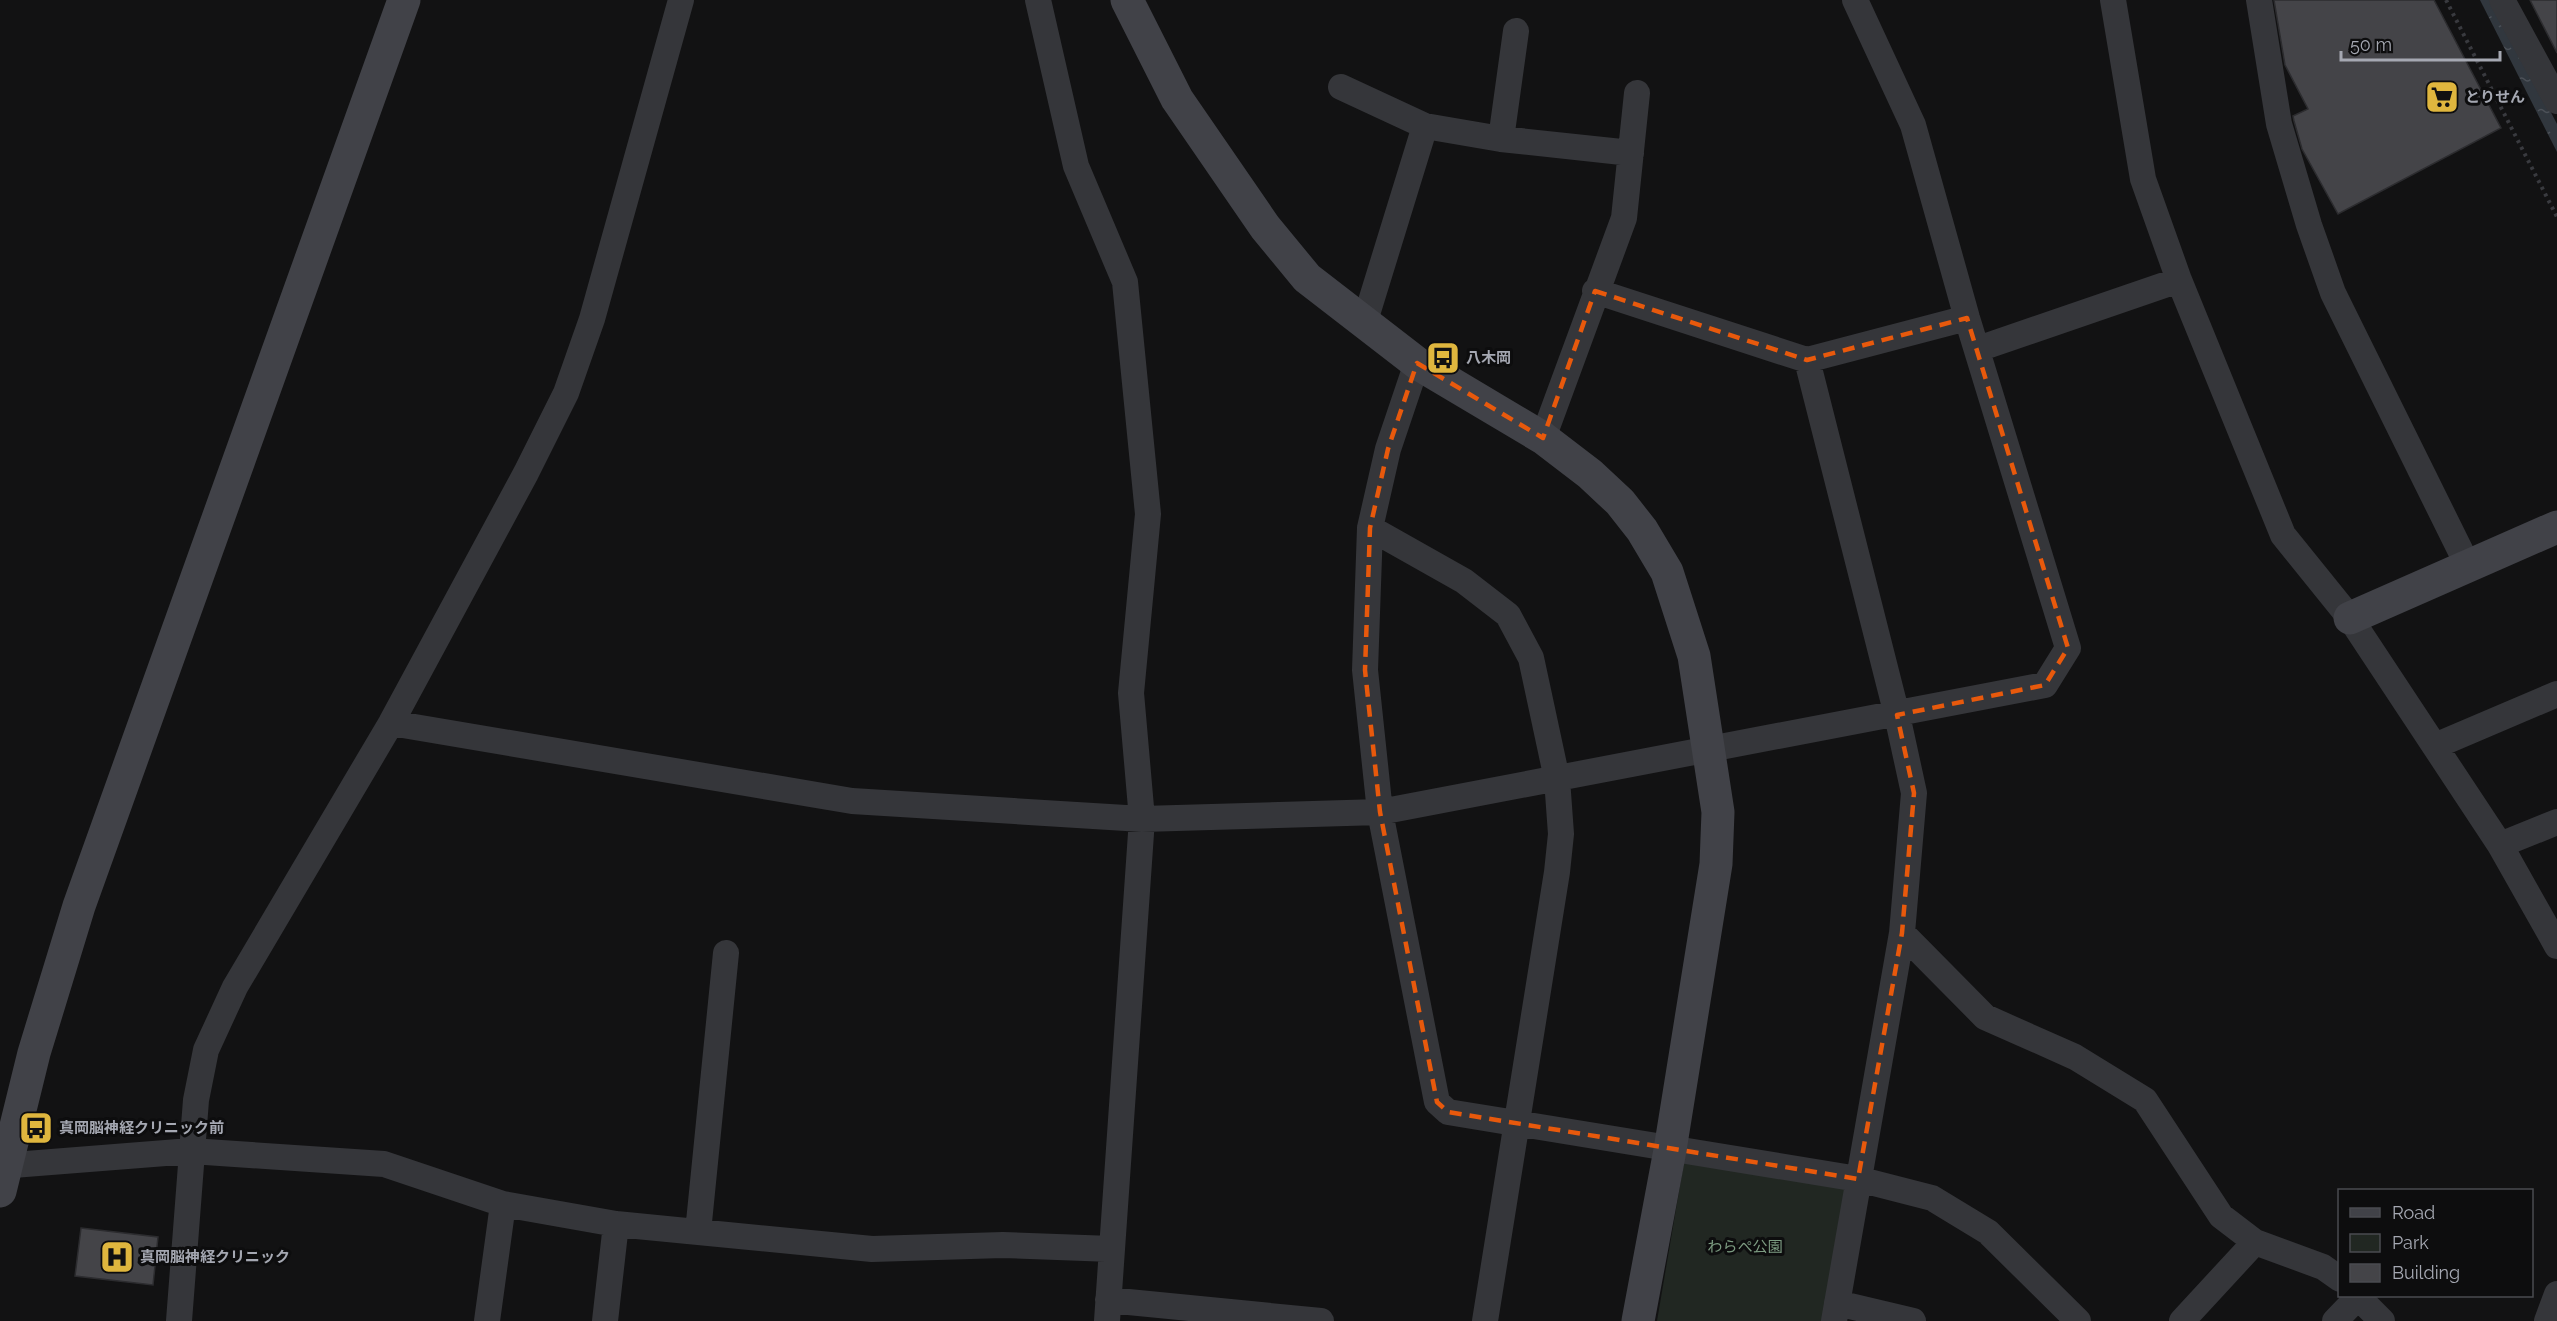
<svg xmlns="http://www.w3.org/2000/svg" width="2557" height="1321" font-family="Raleway,'Noto Sans JP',sans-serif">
  <defs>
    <pattern id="water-ripples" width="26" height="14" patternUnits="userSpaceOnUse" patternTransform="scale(1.5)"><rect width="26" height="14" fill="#31373e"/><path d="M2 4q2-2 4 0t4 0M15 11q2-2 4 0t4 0" fill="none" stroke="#4c5158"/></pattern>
  </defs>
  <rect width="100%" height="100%" fill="#121213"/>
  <path fill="#212722" d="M1684 1162 1845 1188 1823 1321H1657Z"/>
  <path fill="url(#water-ripples)" d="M2480 0H2492L2557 124V152Z"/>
  <path fill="#444448" stroke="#2c2c2f" stroke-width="1.5" d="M2274 0H2434L2501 128 2338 214 2302 149 2294 121 2293 116 2308 109 2285 65Z
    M2530 0H2557V53Z
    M81 1228 158 1237 153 1285 75 1276Z"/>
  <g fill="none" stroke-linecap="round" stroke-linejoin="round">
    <path stroke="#393a3f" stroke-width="4" stroke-dasharray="3 4.5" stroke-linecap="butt" d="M2446 0 2557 217"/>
    <path stroke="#35363a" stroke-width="26" d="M1038 0 1076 166 1125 282 1148 514 1131 693 1142 819 1107 1321
      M2113 0 2143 179 2179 280 2283 535 2350 618 2500 845 2557 946
      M2259 0 2279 124 2309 225 2333 293 2468 566
      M2502 0 2557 101
      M1341 87 1425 126
      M1501 139 1516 31
      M1595 291 1807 360 1967 318
      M1364 324 1425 126 1501 139 1631 153
      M1978 349 2179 280
      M1807 360 1897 715 1914 793 1902 933 1834 1321
      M1417 363 1388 449 1370 528 1365 670 1380 812 1437 1102 1448 1112 1858 1179 1932 1198 1988 1232 2078 1321
      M1543 438 1624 218 1637 93
      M1370 528 1464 581 1508 615 1531 658 1557 779 1561 834 1557 872 1485 1321
      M391 723 852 801 1142 819 1380 812 2045 685 2068 648 1967 318 1913 125 1855 0
      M2435 746 2557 694
      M2500 845 2557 822
      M1902 933 1985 1017 2075 1057 2145 1100 2221 1216 2255 1242 2323 1267 2340 1279
      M0 1166 191 1151 384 1164 503 1204 616 1224 872 1249 1003 1245 1112 1249
      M698 1232 726 953
      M2357 1296 2382 1321
      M1108 1300 1321 1321
      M1837 1303 1913 1321
      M179 1321 196 1100 206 1050 235 987 391 723 526 473 566 393 592 319 681 0
      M487 1321 503 1204
      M605 1321 616 1224
      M2182 1321 2255 1242
      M2335 1321 2358 1297
      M2547 1321 2557 1294"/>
    <path stroke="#414248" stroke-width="33" d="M1127 0 1177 99 1265 227 1307 278 1417 363 1543 438 1590 474 1620 502 1642 530 1667 572 1694 656 1718 812 1716 864 1670 1150 1638 1321
      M2350 618 2557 527
      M0 1191 34 1053 79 906 404 0"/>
  </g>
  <path fill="none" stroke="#e8590c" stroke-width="4.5" stroke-dasharray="12 8" stroke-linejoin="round" d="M1595 291 1807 360 1967 318 2068 648 2045 685 1897 715 1914 793 1902 933 1858 1179 1448 1112 1437 1102 1380 812 1365 670 1370 528 1388 449 1417 363 1543 438Z"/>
  <defs>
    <symbol id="supermarket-square" viewBox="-11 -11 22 22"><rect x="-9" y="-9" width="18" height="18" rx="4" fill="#dfb63e" stroke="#0d0d0e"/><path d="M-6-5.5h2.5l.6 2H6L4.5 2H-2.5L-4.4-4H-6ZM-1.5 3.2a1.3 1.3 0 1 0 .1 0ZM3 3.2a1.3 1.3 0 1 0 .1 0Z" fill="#111"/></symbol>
    <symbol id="bus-square" viewBox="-11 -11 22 22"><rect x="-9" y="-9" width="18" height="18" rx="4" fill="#dfb63e" stroke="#0d0d0e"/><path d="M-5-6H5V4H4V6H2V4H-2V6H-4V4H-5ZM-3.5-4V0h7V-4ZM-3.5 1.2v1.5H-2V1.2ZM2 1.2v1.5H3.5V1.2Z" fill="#111"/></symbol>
    <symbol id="hospital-square" viewBox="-11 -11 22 22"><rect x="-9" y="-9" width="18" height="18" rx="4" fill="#dfb63e" stroke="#0d0d0e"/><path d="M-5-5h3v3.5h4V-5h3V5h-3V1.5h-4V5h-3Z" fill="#111"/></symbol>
  </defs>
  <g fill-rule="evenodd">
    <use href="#supermarket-square" x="2423" y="78" width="38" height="38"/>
    <use href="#bus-square" x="1424" y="339" width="38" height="38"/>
    <use href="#bus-square" x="17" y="1109" width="38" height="38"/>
    <use href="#hospital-square" x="98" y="1238" width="38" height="38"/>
  </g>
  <g text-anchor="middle" stroke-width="6" stroke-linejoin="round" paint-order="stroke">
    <g font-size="15" font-weight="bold" fill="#a5a8b2" stroke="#0d0d0e" text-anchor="start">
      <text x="2465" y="102">とりせん</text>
      <text x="1466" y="363">八木岡</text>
      <text x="59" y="1133">真岡脳神経クリニック前</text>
      <text x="140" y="1262">真岡脳神経クリニック</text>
    </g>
    <g font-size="15" fill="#7d9c82" stroke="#0d0d0e">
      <text x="1745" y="1252">わらぺ公園</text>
    </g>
  </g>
  <rect x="2338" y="1189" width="195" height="108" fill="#0d0d0e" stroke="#4a4b50" stroke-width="1.5"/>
  <rect x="2350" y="1208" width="30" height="9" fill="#414248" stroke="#4a4b50" stroke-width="1.5"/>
  <text x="2392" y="1219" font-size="18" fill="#a5a8b2">Road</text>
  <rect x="2350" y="1234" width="30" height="18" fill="#212722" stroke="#4a4b50" stroke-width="1.5"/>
  <text x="2392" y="1249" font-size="18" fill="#a5a8b2">Park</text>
  <rect x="2350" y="1264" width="30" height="18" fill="#444448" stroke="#4a4b50" stroke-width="1.5"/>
  <text x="2392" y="1279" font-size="18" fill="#a5a8b2">Building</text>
  <path d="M2341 51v9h159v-9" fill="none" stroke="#a5a8b2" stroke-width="3"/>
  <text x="2350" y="51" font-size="18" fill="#a5a8b2" stroke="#0d0d0e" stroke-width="4.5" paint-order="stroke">50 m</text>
</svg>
